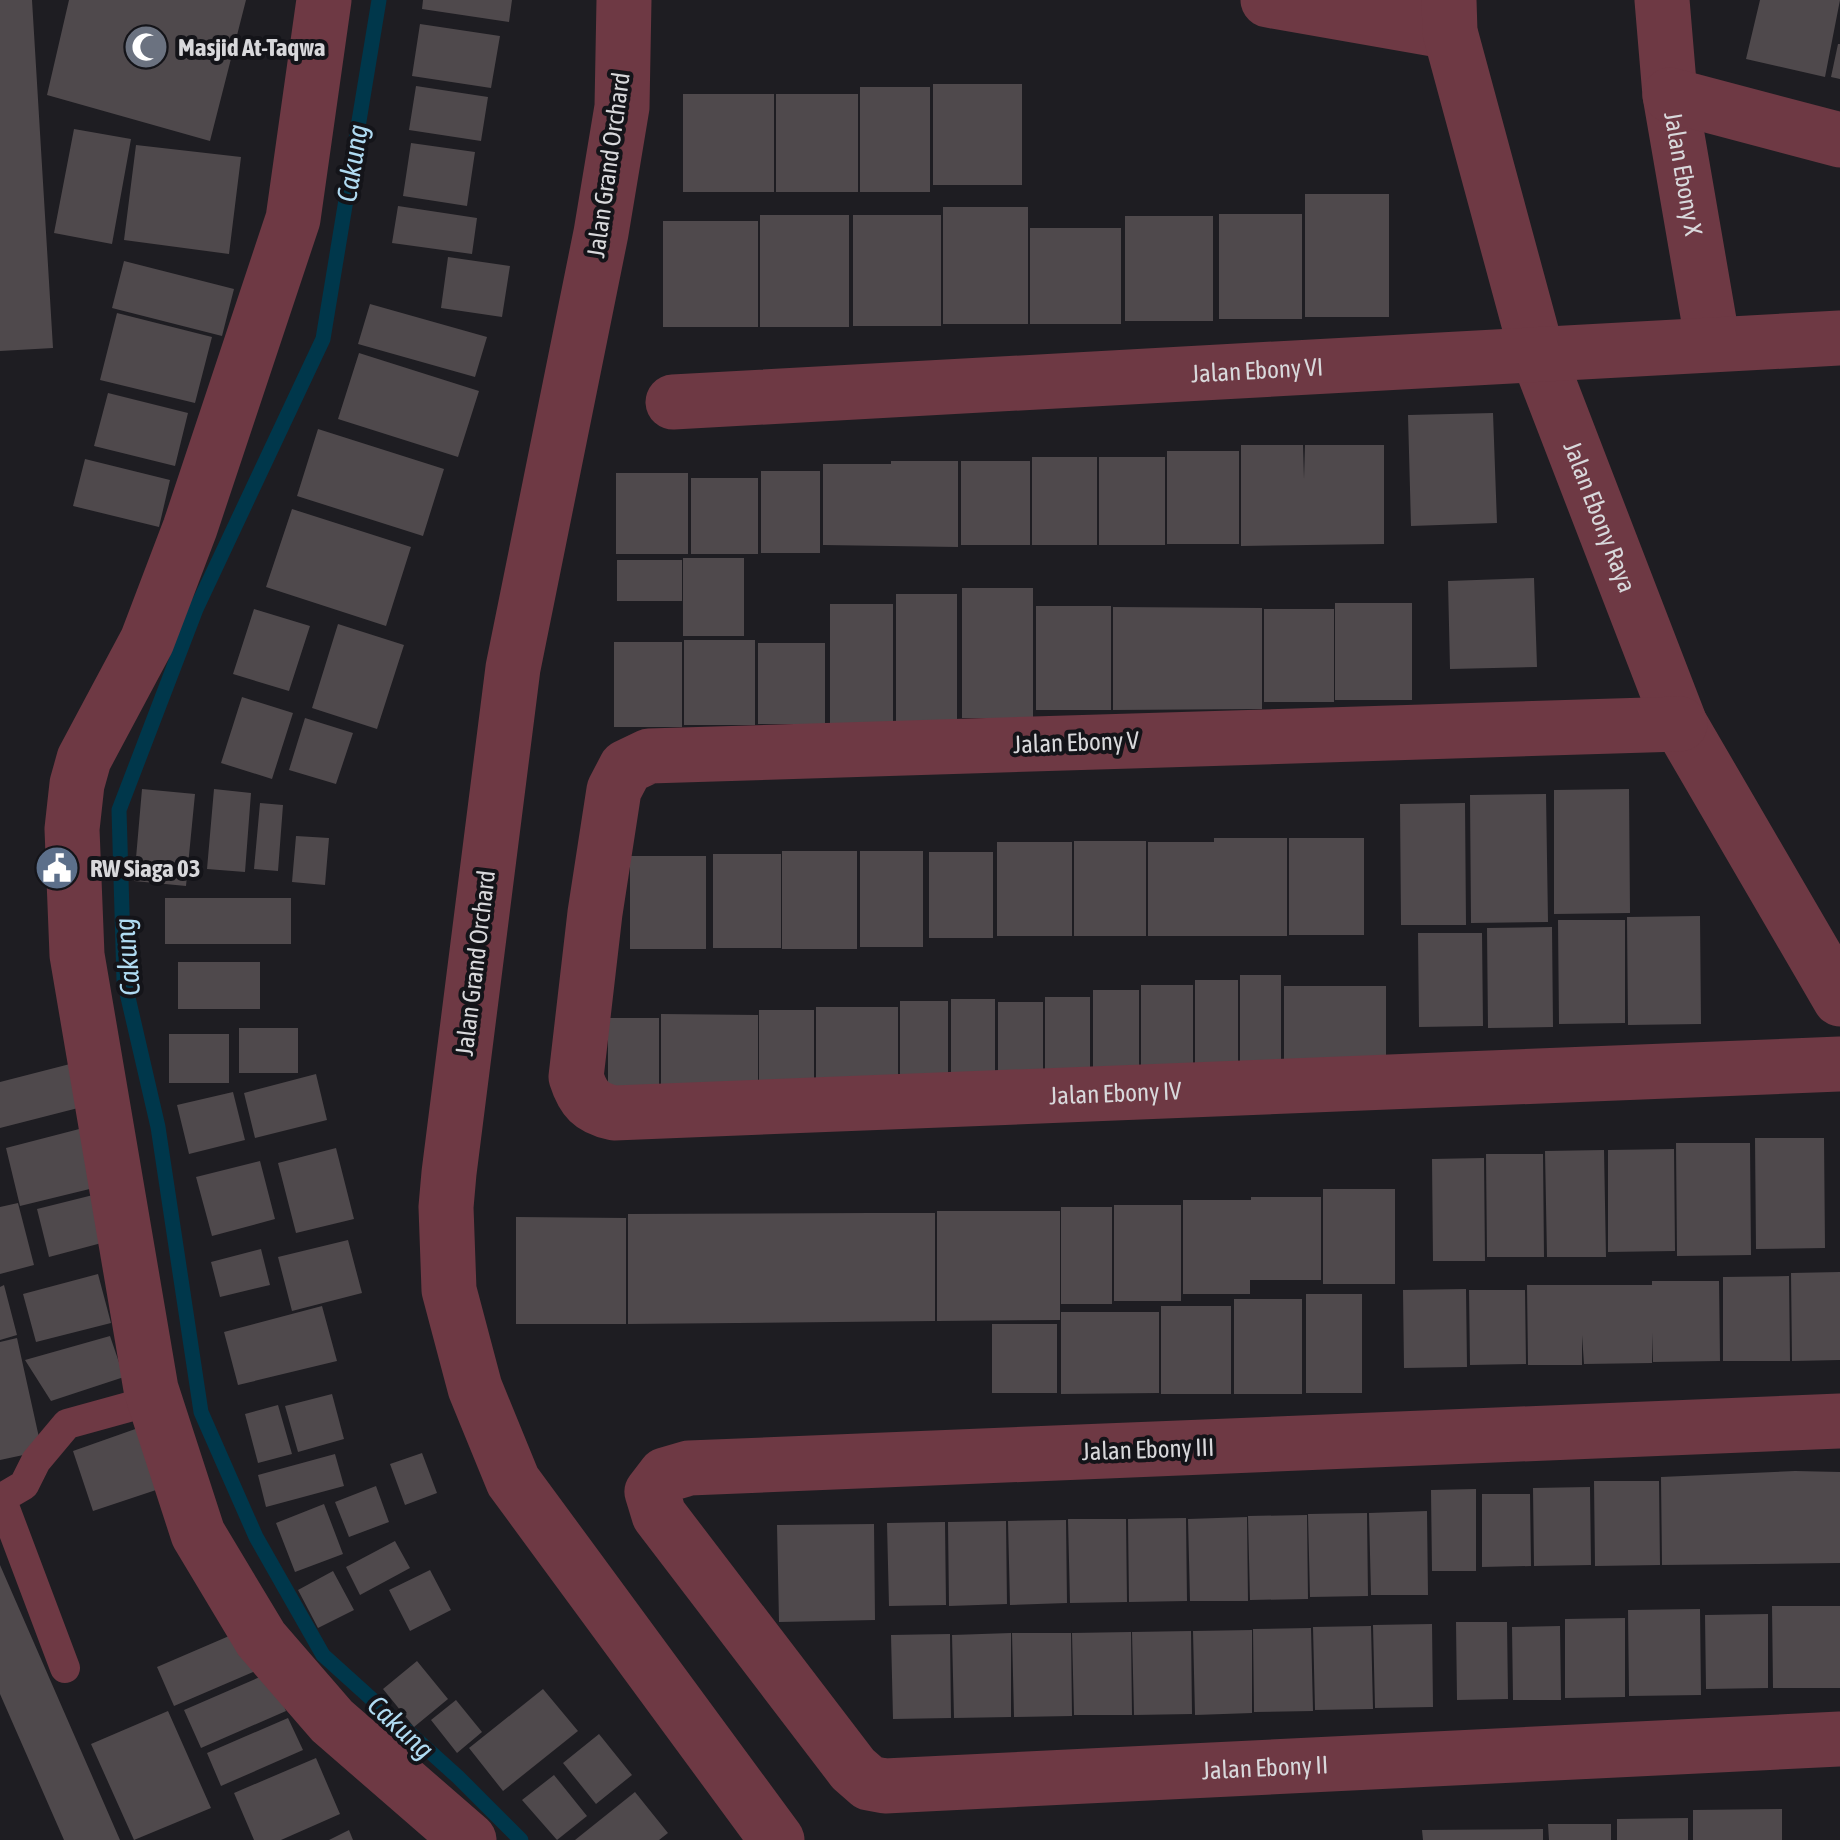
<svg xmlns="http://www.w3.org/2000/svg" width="1840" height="1840" font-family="'Asap Condensed',sans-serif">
  <rect width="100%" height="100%" fill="#1e1d22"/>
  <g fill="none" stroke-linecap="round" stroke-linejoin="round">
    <path stroke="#00374b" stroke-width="15" d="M379 0 323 339 196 609 119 810 124 980 158 1127 201 1412 256 1537 323 1655 458 1777 521 1840"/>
  </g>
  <path fill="#4f494c" d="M0 0H32L53 348 0 351Z
    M69 0H246L210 141 47 95Z
    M423 0H512L509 22 422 9Z
    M1760 0H1840L1825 77 1746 59Z
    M420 24 500 36 491 88 412 76Z
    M1838 44H1840V79L1831 77Z
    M933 84H1022V185H933Z
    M416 86 488 97 481 141 409 130Z
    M860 87H930V192H860Z
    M683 94H774V192H683Z
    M776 94H858V192H776Z
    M74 129 131 139 112 244 54 233Z
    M411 143 475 152 467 206 403 196Z
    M136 145 241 157 229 254 124 240Z
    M1305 194H1389V317H1305Z
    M398 206 477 218 472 254 392 243Z
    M943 207H1028V324H943Z
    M1219 214H1302V319H1219Z
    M760 215H849V327H760Z
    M853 215H941V326H853Z
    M1125 216H1213V321H1125Z
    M663 221H758V327H663Z
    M1030 228H1121V324H1030Z
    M448 257 510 266 502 317 441 308Z
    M124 261 234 289 222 336 112 308Z
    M370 304 487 337 475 377 358 344Z
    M117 313 212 337 195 403 100 380Z
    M359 353 479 391 458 457 338 419Z
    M108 393 188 413 175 466 94 446Z
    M1493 413 1497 523 1411 526 1408 415Z
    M318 429 444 469 423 536 297 496Z
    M1241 445H1303L1304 479 1305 445H1384V544L1241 546Z
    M1167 451H1239V544H1167Z
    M1032 457H1097V545H1032Z
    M1099 457H1165V545H1099Z
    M85 459 170 480 159 527 73 506Z
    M891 461H958V547L823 545V464H891Z
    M961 461H1030V545H961Z
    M761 471H820V553H761Z
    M616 473H688V554H616Z
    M691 478H758V554H691Z
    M292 509 411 547 386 626 266 587Z
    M683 558H744V636H683Z
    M617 560H682V601H617Z
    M1534 578 1537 667 1450 669 1448 581Z
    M962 588H1033V718H962Z
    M896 594H957V722H896Z
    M1335 603H1412V700H1335Z
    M830 604H893V723H830Z
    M1036 606H1111V710H1036Z
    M1113 607 1262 608V709L1113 710Z
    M254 609 310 626 289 691 233 674Z
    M1264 609H1334V702H1264Z
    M338 624 404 645 377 729 312 708Z
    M684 640H755V725H684Z
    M614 642H682V727H614Z
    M758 643H825V724H758Z
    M242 697 293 713 272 779 221 763Z
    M305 718 353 733 336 784 289 770Z
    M142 789 195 794 186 886 134 881Z
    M214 789 251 793 245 872 207 869Z
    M1629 789 1630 913 1554 914V790Z
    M1546 794 1548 922 1471 923 1470 795Z
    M260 803 283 805 278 871 254 869Z
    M1465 803 1466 925H1401L1400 804Z
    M296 836 329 838 325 885 292 882Z
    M1214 838H1287V936H1148V842H1214Z
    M1289 838H1364V935H1289Z
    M1074 841H1146V936H1074Z
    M997 842H1072V936H997Z
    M782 851H857V949H782Z
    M860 851H923V947H860Z
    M929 852H993V938H929Z
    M713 854H781V948H713Z
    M630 856H706V949H630Z
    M165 898H291V944H165Z
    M1700 916 1701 1024 1628 1025 1627 917Z
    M1558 920H1625V1023L1559 1024Z
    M1552 927 1553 1027 1488 1028 1487 928Z
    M1418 933H1482L1483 1026 1419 1027Z
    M178 962H260V1009H178Z
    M1240 975H1281V1075H1240Z
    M1195 980H1238V1076H1195Z
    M1141 985H1193V1078H1141Z
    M1284 986H1386V1063L1284 1066Z
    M1093 990H1139V1080H1093Z
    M1045 997H1090V1081H1045Z
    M951 999H995V1091H951Z
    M900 1001H948V1090H900Z
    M998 1002H1043V1089H998Z
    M816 1007H898V1091H816Z
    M759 1010H814V1092H759Z
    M661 1014 758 1015V1092L661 1093Z
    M608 1018H659V1094H608Z
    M239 1028H298V1073H239Z
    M169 1034H229V1083H169Z
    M70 1064 82 1107 0 1128V1082Z
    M316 1074 327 1120 255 1138 244 1093Z
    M233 1092 245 1140 189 1154 177 1105Z
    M87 1127 102 1186 20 1206 6 1148Z
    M1755 1138H1824L1825 1248 1756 1249Z
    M1676 1143H1750L1751 1255 1677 1256Z
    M336 1148 354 1219 296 1233 278 1163Z
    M1674 1149 1675 1251 1608 1252V1150Z
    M1604 1150 1606 1257H1547L1545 1151Z
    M1486 1154H1543L1544 1257H1487Z
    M1484 1158 1485 1261H1433L1432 1159Z
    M260 1161 275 1219 212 1236 196 1177Z
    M1323 1189H1395V1284H1323Z
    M97 1194 109 1241 49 1257 37 1209Z
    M1251 1197H1321V1280H1250V1294H1183V1200H1251Z
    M18 1203 34 1265 0 1274V1207Z
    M1114 1205H1181V1301H1114Z
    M1061 1207H1112V1304H1061Z
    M937 1211H1060V1320L937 1321Z
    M872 1213H935V1321L628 1324V1214Z
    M516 1217 626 1218V1324H516Z
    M348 1240 362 1293 292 1311 278 1257Z
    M261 1249 270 1285 220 1297 211 1262Z
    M1840 1272V1360L1792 1361 1791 1273Z
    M98 1274 111 1323 36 1342 23 1294Z
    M1789 1276 1790 1361H1723V1277Z
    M1652 1281H1719L1720 1361 1653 1362 1652 1333V1363L1584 1364 1582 1335V1365H1528L1527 1285H1652Z
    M4 1285 17 1335 0 1340V1287Z
    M1466 1289 1467 1367 1404 1368 1403 1290Z
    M1469 1290H1525L1526 1364 1470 1365Z
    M1306 1294H1362V1393H1306Z
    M1234 1299H1302V1394H1234Z
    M322 1306 337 1361 238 1385 224 1332Z
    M1161 1306H1231V1394H1161Z
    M1061 1312H1159V1393L1061 1394Z
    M992 1324H1057V1393H992Z
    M110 1336 124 1377 51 1401 25 1360Z
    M17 1338 42 1451 0 1460V1342Z
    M332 1394 344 1439 298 1452 285 1406Z
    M278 1405 292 1454 258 1463 245 1414Z
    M141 1427 162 1488 93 1511 73 1451Z
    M422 1453 437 1493 405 1505 390 1464Z
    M335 1454 344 1486 266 1507 258 1475Z
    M1795 1471 1840 1472V1563L1662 1565 1661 1477Z
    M1594 1481H1659L1660 1565 1595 1566Z
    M376 1486 389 1522 349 1537 335 1502Z
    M1590 1487 1591 1565 1534 1566 1533 1488Z
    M1476 1489V1571H1432L1431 1490Z
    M1482 1494H1530L1531 1566 1482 1567Z
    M324 1504 343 1554 295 1572 276 1523Z
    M1427 1511 1428 1595H1371L1369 1513Z
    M1367 1513 1368 1596 1310 1597 1308 1514Z
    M1307 1515 1308 1599 1250 1600 1248 1516Z
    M1247 1517 1248 1601H1190L1188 1519Z
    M1186 1518 1187 1601 1129 1602 1128 1519Z
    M1068 1519H1126L1127 1602 1070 1603Z
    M1066 1520 1067 1603 1010 1605 1008 1521Z
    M1006 1521 1007 1604 949 1606 948 1522Z
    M945 1522 946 1605 889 1606 887 1523Z
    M874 1524 875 1620 779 1622 777 1525Z
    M395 1541 410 1568 360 1595 346 1567Z
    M0 1565 120 1840H64L0 1694Z
    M430 1570 451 1610 410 1631 389 1590Z
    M333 1571 354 1610 318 1628 298 1590Z
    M1772 1606H1840V1688H1773Z
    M1700 1609 1701 1695 1629 1696 1628 1610Z
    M1768 1614V1688L1706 1689 1705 1615Z
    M1625 1618V1697L1565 1698V1619Z
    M1456 1622H1507L1508 1699 1457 1700Z
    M1432 1624 1433 1707 1375 1708 1373 1625Z
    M1371 1626 1373 1709 1315 1710 1313 1627Z
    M1560 1626 1561 1700H1513L1512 1627Z
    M1311 1628 1313 1711 1254 1712 1253 1629Z
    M243 1630 260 1669 174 1706 157 1667Z
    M1252 1630V1713L1195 1715 1193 1631Z
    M1191 1631 1192 1714 1134 1715 1132 1632Z
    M1131 1632 1132 1715H1074L1072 1633Z
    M1011 1633V1717L954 1718 952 1635Z
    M1012 1633H1071L1072 1716 1014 1717Z
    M950 1634 951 1718 893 1719 891 1635Z
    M417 1661 448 1699 414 1727 383 1689Z
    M269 1673 286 1711 201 1748 184 1710Z
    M543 1689 578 1731 503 1791 469 1748Z
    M456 1700 482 1732 457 1753 431 1720Z
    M168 1711 211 1808 134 1840 91 1744Z
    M288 1718 303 1750 221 1786 207 1753Z
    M599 1734 632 1775 596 1804 563 1763Z
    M316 1758 340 1814 281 1840H254L234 1793Z
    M554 1775 587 1816 557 1840 522 1800Z
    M635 1792 668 1833 659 1840H575Z
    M1782 1809V1840H1693V1810Z
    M1688 1818V1840H1617V1819Z
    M1548 1824H1611V1840H1549Z
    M1543 1829V1840H1423L1422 1830Z
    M349 1830 353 1840H329Z"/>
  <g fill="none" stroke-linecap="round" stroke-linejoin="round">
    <path stroke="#6e3944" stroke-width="30" d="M1 1498 65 1668
      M0 1499 24 1485 36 1461 67 1424 154 1400"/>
    <g stroke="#6e3944" stroke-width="55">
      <path d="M324 0 293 219 190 528 147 641 84 759 77 784 72 829 77 955 151 1389 198 1534 261 1639 332 1721 469 1840"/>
      <path d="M624 0 622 107 601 233 513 668 449 1173 446 1207 449 1290 475 1388 513 1481 777 1840"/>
      <path d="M1268 0 1450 32"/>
      <path id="s1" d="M1449 0 1450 32 1537 353 1680 724 1840 999"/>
      <path id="s2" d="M1662 0 1670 95 1713 344"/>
      <path d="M1670 95 1840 140"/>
      <path id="s3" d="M673 402 1840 338"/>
      <path id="s4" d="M1680 724 649 756 626 767 614 790 595 913 576 1077C583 1099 591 1108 614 1113L1840 1064"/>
      <path id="s5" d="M1840 1421 689 1468 665 1475 652 1492 659 1515 853 1769 869 1783 885 1786 1840 1739"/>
    </g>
  </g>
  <defs>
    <symbol id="mosque-disc" viewBox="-11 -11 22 22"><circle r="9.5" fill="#6b7280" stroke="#141419"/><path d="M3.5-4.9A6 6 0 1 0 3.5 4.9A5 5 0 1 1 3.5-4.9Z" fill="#fff"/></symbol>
    <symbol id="civic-disc" viewBox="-11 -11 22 22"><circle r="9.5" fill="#5c6f8a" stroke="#141419"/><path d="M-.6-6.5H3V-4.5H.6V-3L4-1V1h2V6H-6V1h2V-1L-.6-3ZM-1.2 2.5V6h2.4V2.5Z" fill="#fff"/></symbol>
  </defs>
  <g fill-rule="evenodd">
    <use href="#mosque-disc" x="121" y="22" width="50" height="50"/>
    <use href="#civic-disc" x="32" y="843" width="50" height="50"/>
  </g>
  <g text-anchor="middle" stroke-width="8" stroke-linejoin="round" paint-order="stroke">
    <g font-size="25" font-weight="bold" fill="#d8d8db" stroke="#141419" text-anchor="start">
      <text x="178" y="56">Masjid At-Taqwa</text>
      <text x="90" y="877">RW Siaga 03</text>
    </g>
    <g font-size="25" fill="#d8d8db" stroke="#141419">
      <text transform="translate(608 165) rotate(-82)" y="9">Jalan Grand Orchard</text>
      <text dy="9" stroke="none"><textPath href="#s2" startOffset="175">Jalan Ebony X</textPath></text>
      <text dy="9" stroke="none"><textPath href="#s3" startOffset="585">Jalan Ebony VI</textPath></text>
      <text dy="9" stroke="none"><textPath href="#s1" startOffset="540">Jalan Ebony Raya</textPath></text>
      <text transform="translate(1076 742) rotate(-2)" y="9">Jalan Ebony V</text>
      <text transform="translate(475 963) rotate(-83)" y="9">Jalan Grand Orchard</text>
      <text dy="9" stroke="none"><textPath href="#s4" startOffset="1930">Jalan Ebony IV</textPath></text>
      <text transform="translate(1148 1449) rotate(-2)" y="9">Jalan Ebony III</text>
      <text dy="9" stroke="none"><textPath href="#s5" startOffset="1960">Jalan Ebony II</textPath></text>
    </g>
    <g font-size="28" font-style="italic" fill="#b0dbf2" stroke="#141419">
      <text transform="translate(352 163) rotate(-81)" y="10">Cakung</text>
      <text transform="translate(127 957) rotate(-95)" y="10">Cakung</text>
      <text transform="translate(401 1727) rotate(43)" y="10">Cakung</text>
    </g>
  </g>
</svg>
